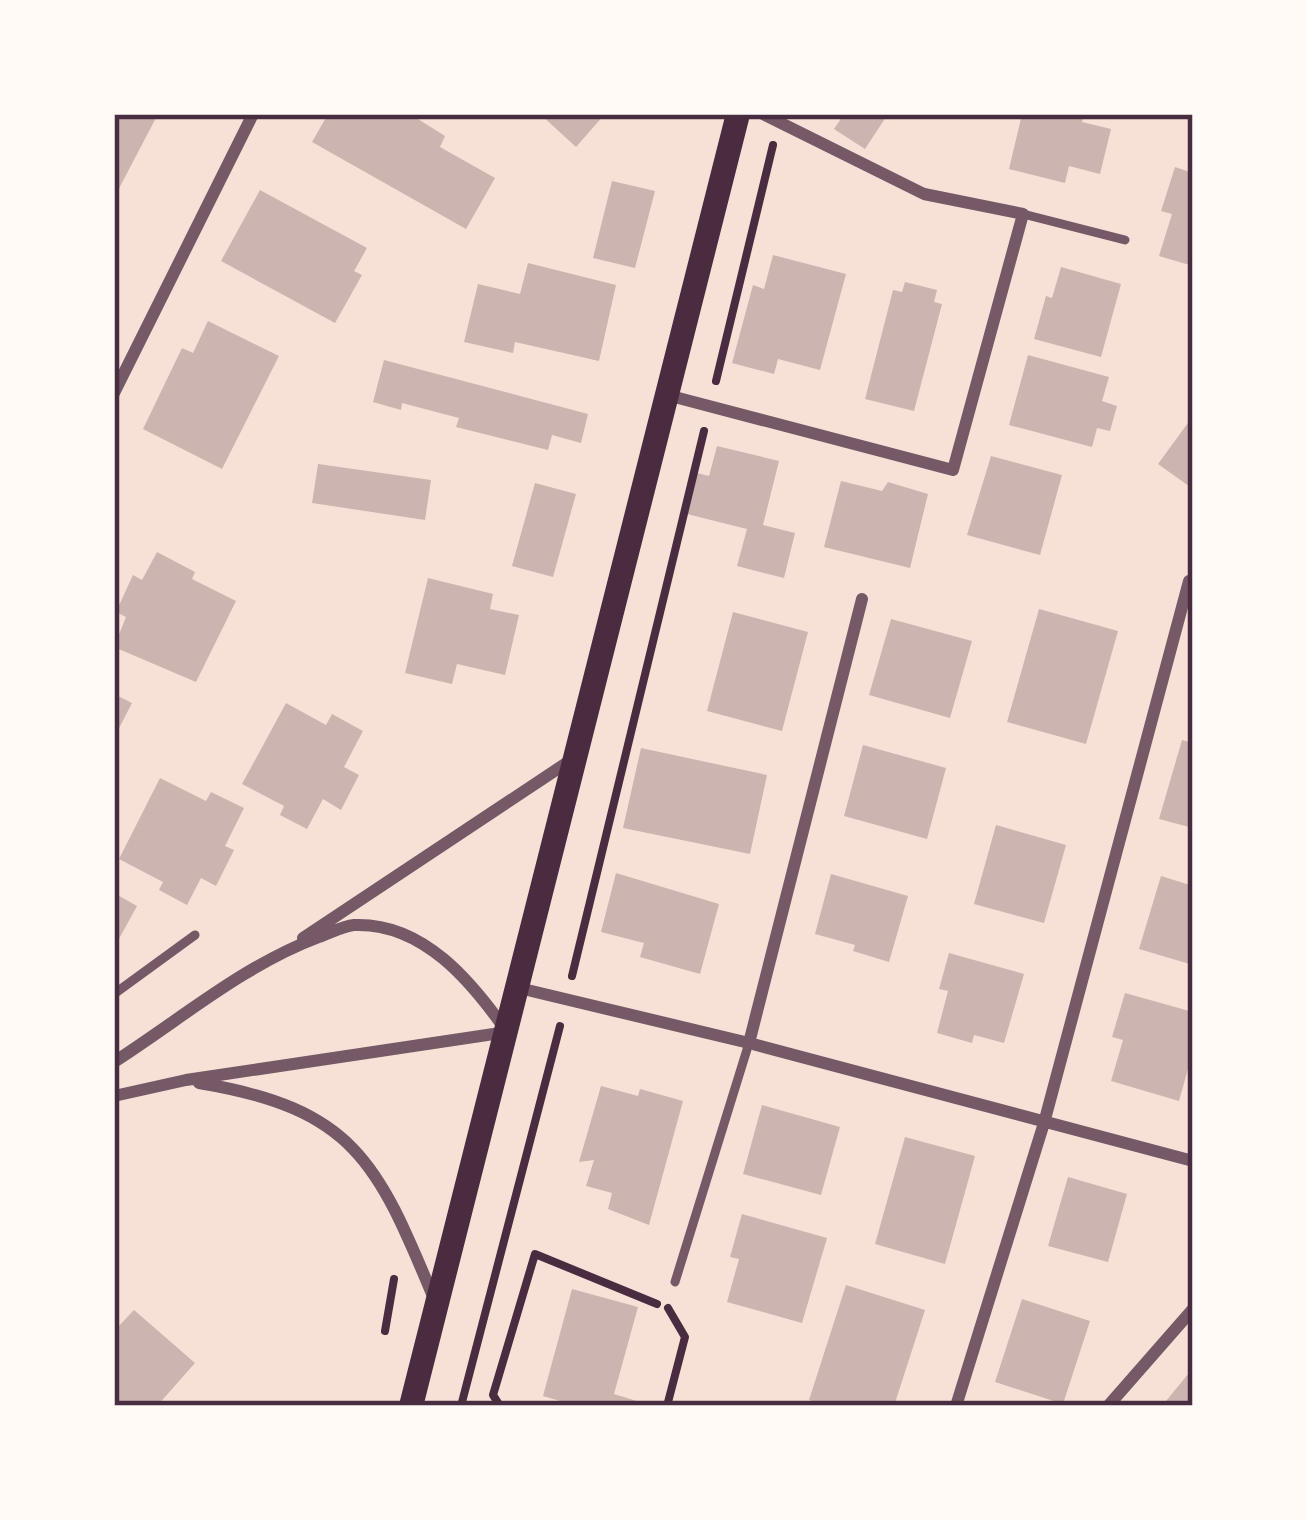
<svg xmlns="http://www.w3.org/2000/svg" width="1307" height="1520" font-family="'Alegreya Sans',sans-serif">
  <rect width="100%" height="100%" fill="#f7e1d7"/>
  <path fill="#ccb4b1" d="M114 114H158L114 198Z
    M328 114H410L445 136 440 147 495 178 466 229 312 142Z
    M540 114H605L576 147Z
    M844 114H888L865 149 834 129Z
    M1022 114H1084L1082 122 1111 129 1100 174 1069 166 1065 183 1009 169Z
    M1175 167 1193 173V266L1159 256 1172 214 1161 211Z
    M612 181 655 191 635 268 593 258Z
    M260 190 367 248 354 271 362 275 335 323 221 261Z
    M773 255 846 274 820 370 778 359 774 374 732 363 753 285 764 289Z
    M528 263 616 285 599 361 515 342 513 353 464 342 478 284 520 294Z
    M1061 267 1121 284 1101 357 1034 339 1046 296 1052 298Z
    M905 282 937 290 934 302 942 304 914 411 865 399 893 290 902 292Z
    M208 321 279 356 222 469 143 429 182 348 193 353Z
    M1028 355 1109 377 1102 401 1117 406 1110 431 1097 428 1092 447 1009 425Z
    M384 360 588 414 581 443 552 435 548 450 456 427 459 418 402 403 401 410 373 402Z
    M1193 416V489L1158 464Z
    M717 446 779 461 763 525 795 533 784 578 737 566 747 529 687 514 697 473 709 476Z
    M991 456 1062 475 1040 555 967 535Z
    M318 464 431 480 425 520 312 503Z
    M841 481 882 491 888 482 928 494 910 568 824 547Z
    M535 483 576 494 553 577 512 566Z
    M157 552 195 572 192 579 236 601 196 682 114 647 126 617 116 612 133 575 142 580Z
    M428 578 493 594 490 609 519 615 505 675 457 664 452 684 405 673Z
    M1039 609 1118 631 1086 744 1007 722Z
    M733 612 808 632 782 731 707 711Z
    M891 619 972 641 950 718 869 695Z
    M114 694 132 703 114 738Z
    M286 703 326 725 332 714 363 731 344 767 359 775 341 810 323 799 307 829 280 815 284 806 242 784Z
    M1182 740 1193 743V828L1159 819Z
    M863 745 946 768 927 839 844 816Z
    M641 748 767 775 750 854 623 828Z
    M160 778 206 801 211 792 244 808 225 846 234 850 216 886 201 878 187 905 159 890 163 882 119 859Z
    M996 825 1066 845 1044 923 974 904Z
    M616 873 719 904 700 974 640 957 644 943 601 932Z
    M831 874 908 896 889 962 853 951 855 945 815 934Z
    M1161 876 1193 886V965L1139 949Z
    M114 893 137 906 114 948Z
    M949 953 1024 974 1004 1043 974 1035 972 1043 937 1033 948 991 939 989Z
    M1125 993 1193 1012V1051L1179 1101 1111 1081 1123 1040 1112 1037Z
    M601 1086 638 1096 640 1089 683 1101 649 1225 608 1209 612 1193 586 1186 594 1160 579 1162Z
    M762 1105 840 1127 821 1195 743 1174Z
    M905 1137 975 1156 945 1264 875 1244Z
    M1068 1177 1127 1194 1108 1262 1048 1246Z
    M742 1214 827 1238 802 1323 727 1302 739 1259 730 1257Z
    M846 1285 925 1310 894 1406H829L809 1400Z
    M572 1289 638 1307 614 1394 653 1406H577L543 1396Z
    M1022 1299 1090 1321 1063 1404 995 1382Z
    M134 1310 195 1363 157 1406 114 1404V1331Z
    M1193 1368V1406H1162Z"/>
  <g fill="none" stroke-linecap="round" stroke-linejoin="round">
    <path stroke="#4a2c40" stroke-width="8" d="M716 381 773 145
      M572 976 704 431
      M385 1331 394 1279
      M461 1406 560 1026
      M500 1406 493 1395 535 1254 657 1304
      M667 1406 685 1337 668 1308"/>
    <path stroke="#755966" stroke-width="9" d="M1023 214 1125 240
      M114 994 195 935
      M675 1282 749 1043"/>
    <path stroke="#755966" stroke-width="12" d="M114 393 253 114
      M667 395 953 470 1023 214 924 194 763 114
      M303 938 571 760
      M519 988 749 1043 1193 1161
      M749 1043 862 599
      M114 1062C181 1019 244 965 319 937 330 933 343 926 354 925 423 922 472 982 507 1032L186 1080 114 1096
      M199 1083C357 1109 378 1165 435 1301
      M956 1406 1044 1123 1189 581
      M1108 1406 1193 1309"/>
    <path stroke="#4a2c40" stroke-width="24" d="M411 1406 738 114"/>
  </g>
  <rect width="1307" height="1520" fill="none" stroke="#fffaf5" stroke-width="234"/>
  <rect x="117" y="117" width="1073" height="1286" fill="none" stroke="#4a2c40" stroke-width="4.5"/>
</svg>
